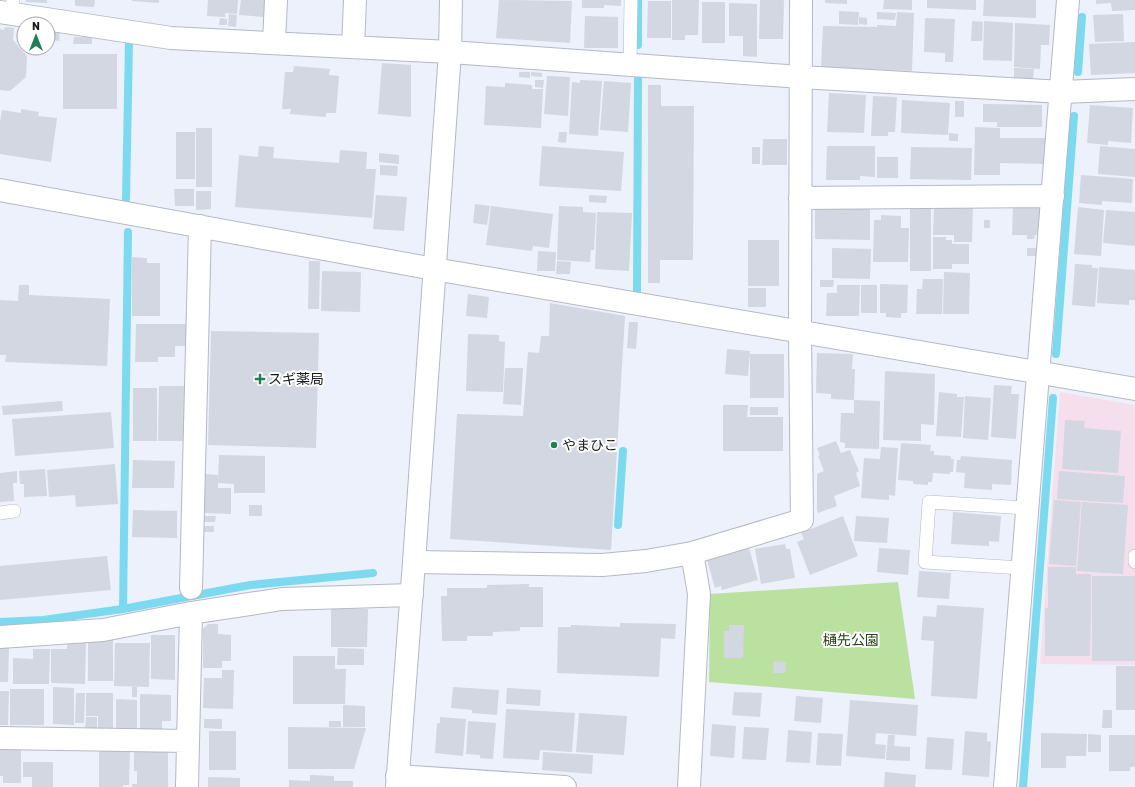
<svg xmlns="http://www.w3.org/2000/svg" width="1135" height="787" font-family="Rubik,'Noto Sans JP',sans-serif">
  <rect width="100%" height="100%" fill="#ecf1fb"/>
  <path fill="#f5dfed" d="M1060 392 1135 405V665L1040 664Z"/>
  <path fill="#bbe1a1" d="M898 582 915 699 709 682 710 594Z"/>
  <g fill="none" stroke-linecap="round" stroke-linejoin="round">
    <path stroke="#7bdaef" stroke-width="8" d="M638 45V0
      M1078 72 1082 17
      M126 199 129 42
      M637 293 638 77
      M1056 354 1074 116
      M618 525 623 451
      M123 609 128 232
      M0 622 43 620 123 609 250 585 373 573
      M1023 787 1053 398"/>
  </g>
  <path fill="#d2d7e1" d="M26 0H47V3L26 2Z
    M75 0H95L94 7 75 6Z
    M132 0H159V3L132 1Z
    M208 0H238L237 14 225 13V17L207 16Z
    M241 0H266L264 17 239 15Z
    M499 0 572 1 570 43 496 38Z
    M582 0H621V6L604 5V8H582Z
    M672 0H699L698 35H685V40H672Z
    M760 0H784L783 39H759Z
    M825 0H847V4L825 3Z
    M884 0H912V10L883 9Z
    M927 0H976V10L927 8Z
    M984 0H1036V18L983 16Z
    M1096 0H1135V10L1112 11 1111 3 1096 4Z
    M648 1H671V38H647Z
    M702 2H725V43H702Z
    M729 3 757 4V57L743 56V36H729Z
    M839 11 859 12 858 25 839 24Z
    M877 12 896 13 895 20 877 19Z
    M897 12 914 13 912 71 821 67 823 26 877 27V25L896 26Z
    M229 14 237 15 236 27 228 26Z
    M1123 14 1124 41 1095 42 1093 15Z
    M585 16 618 17V48H584Z
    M859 17 867 18V25L859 24Z
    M220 18 227 19V25H219Z
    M925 18 955 19 953 62H945V53L924 52Z
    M972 21 983 22 982 41H971Z
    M984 21 1013 23 1012 61 983 60Z
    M1015 23 1050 25 1049 45H1041L1040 69 1014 67Z
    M5 27 14 28 13 40 27 56 26 77 10 91 0 90V29L4 30Z
    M53 29 60 30 59 41 52 40Z
    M74 37H92V44H73Z
    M1135 42V73L1091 75 1089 44Z
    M63 54H117V109H63Z
    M382 63 411 65V117L378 114Z
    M294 66 330 69 329 75 339 76 336 113H326V117L290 114 291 109H282L285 72H293Z
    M1014 68 1034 69 1033 79 1014 78Z
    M519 72H530V78L519 77Z
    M531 72 542 73V77L531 76Z
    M547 76 570 77 568 116 544 114Z
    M535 80H544L543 88 535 87Z
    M580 80 602 81 598 136 569 134 572 82 580 83Z
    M604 81 631 83 628 132 600 130Z
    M505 83 532 85V89H543L541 128 484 125 486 86 505 87Z
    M648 85H661V106H694L693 260H660V283H648Z
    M829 93 866 95 864 133 827 132Z
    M873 96 897 97 895 132H888V136H871Z
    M902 100 950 103 948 135 901 133Z
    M955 101H964V117H955Z
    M983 104 1042 105V127H997V122H983Z
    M1090 105 1133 108 1131 143 1108 141V145L1087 143Z
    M21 109 39 112 38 116 57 118 51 162 0 154V122L2 110 21 113Z
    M975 127 1000 128V138H1046L1045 164 1000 163V175H974Z
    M196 128H212V187H196Z
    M176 132H195V179H176Z
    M559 132H567L566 143 558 142Z
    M949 133 958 134V141H949Z
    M763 139H787V165H762Z
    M259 146 274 147 273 158 339 163 340 150 367 152 366 169H376L372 218 235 207 239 155 258 157Z
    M542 146 624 152 621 191 539 186Z
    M827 146H875V177L860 176V180H826Z
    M1100 146 1135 149V177L1098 174Z
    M752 147H760V164H752Z
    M911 147 972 148 971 180 910 179Z
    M379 153 399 155V164L379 162Z
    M877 157H898V178H877Z
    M380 165 398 166 397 176 380 175Z
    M1081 175 1133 179 1132 203 1102 201V205L1079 203Z
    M174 189H194V206H175Z
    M196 191H211V209L196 210Z
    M376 195 407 197 404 231 373 229Z
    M589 195 607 196 606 203 589 202Z
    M475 204 490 206 487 225 473 223Z
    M491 206 553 214 549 248 533 246 532 251 486 245Z
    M559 206 583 207V212L596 213 594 250H591L590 262 557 260Z
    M815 206 870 207V240L815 239Z
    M934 206 973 207 972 242H954V235H933Z
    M1013 206H1044V235H1035L1034 239H1027V235H1012Z
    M910 207 931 208V271H910Z
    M1078 207 1104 210 1101 256 1074 254Z
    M1106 210 1135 212V246L1103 243Z
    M597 212 632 213 629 271 595 269Z
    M881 215 901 216V228H909L908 262H873L874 220H881Z
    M984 220H990V228H984Z
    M933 237H946V240H952V244H969V264H952V269H933Z
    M748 240H779V286H748Z
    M832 248 871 249 870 279 832 278Z
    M1027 248H1038V256H1027Z
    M538 251 556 252 555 271H537Z
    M132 257 147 258V263H160V316H132Z
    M309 261H320L319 309H308Z
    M557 261 571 262 570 274H556Z
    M1075 264 1092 265V268H1098L1095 307 1072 305Z
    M1099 267 1135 270V300H1129V305L1097 303Z
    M322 271 361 272 360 312 321 311Z
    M944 272 970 273 969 314H943Z
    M923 279H943L942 314H916L917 289H922Z
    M820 280H834L833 287H820Z
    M880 284 908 285 907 313H901V318L886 317V313H880Z
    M19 285H29V295L110 299 107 366 5 362 6 355H0V300L18 301Z
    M837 285H860L859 316H826L827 293H837Z
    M861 285H877V313H861Z
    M748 288H766V307H748Z
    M468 294 489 297 487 318 466 316Z
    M550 303 625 316 611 550 450 539 457 414 523 416 528 352 539 353 541 336H549Z
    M629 322H638L636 349 627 348Z
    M136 324H187V346H175V357H158V362H135Z
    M211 331 319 333 316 448 208 445Z
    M468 334 499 335V341L505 342 503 392 466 391Z
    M727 349 750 351 748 376 725 374Z
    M817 353 853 354 852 369H855L854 400 831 399V394L816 393Z
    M750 354H784V398H750Z
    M505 368H523L521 405 503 404Z
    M885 371 935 374 934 425 921 424V441L883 440Z
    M994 385 1012 386 1011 394H1019L1016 439 991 437Z
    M159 386H184V441H158Z
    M133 388H157V441H133Z
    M939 392 957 394V397H964L961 437 936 436Z
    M965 396 991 398 988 440 963 438Z
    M854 400 880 401 879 449 845 448V443L840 442 841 413H854Z
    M62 401 63 411 3 415 2 406Z
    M723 405H748L747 417H783V451H723Z
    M750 407H778V415H750Z
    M111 412 114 448 15 456 12 419Z
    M1065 420 1085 421 1084 428 1121 431 1118 473 1062 469Z
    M836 441 841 453 850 450 859 471 856 473 860 486 834 496 837 506 818 513 817 510V474L824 471 818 456 820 455 817 448Z
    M901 443 931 445 930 451H934V455L951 456V459H954L953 472H950V474L933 473 932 482H928V485L913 484V481L898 480Z
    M881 447 898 448 895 496 889 495V500L861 498 864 458 880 459Z
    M219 455 265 456V493H234V484L218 483Z
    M961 456 1012 460 1011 485 992 484V490L964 488 965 473 956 472 957 460H960Z
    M133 460 175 461 174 488H132Z
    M115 464 118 504 76 507 75 495 49 497 47 470Z
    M45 469 47 496 24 497V484H20L19 471Z
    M17 471V483H13L14 501 0 502V473Z
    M1059 471 1125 476 1123 503 1057 499Z
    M205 474 218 475V488H231V514L204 513Z
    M1054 500 1081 502 1076 566 1049 564Z
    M1082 502 1128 505 1123 574 1077 571Z
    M249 505H262V516H249Z
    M133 510 177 511V538L132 537Z
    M953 512 1001 516 999 542 989 541V546L951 544Z
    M204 516H216L215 522H204Z
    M843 516 858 556 810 575 797 542 804 539 801 533Z
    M856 516 889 518 887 543 854 541Z
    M203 526H214V532H203Z
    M785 544 786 549H790L795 578 761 584 755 549Z
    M749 548 758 580 722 590 721 586 715 588 707 560Z
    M879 548 910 550 908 575 877 572Z
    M107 556 111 590 0 600V566Z
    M1048 567H1076V574H1091V608H1048Z
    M919 571 951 573 949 599 917 597Z
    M1092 576H1135V661H1092Z
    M529 584V587H543V627H520V631L493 632V636H467V641H442L441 596H447V588H487V585Z
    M937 605 984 608 977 699 931 696 934 641 921 640 923 616 936 617Z
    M1045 608H1091L1090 656H1045Z
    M331 609H368L367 647H331Z
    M620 623 676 624 675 639 661 638 659 677 557 673 558 627H571V625L620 627Z
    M208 624H218V634L231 635V661H222V668H203V629Z
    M729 625H744L743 658H724V631H729Z
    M151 635H175V680L151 679Z
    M88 639H113V681H88Z
    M67 641H86L85 684 51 683V649H67Z
    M115 643H150L149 687 114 686Z
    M0 648H9L8 682H0Z
    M338 648 364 649V665H337Z
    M33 649H50L49 684H13V658L33 659Z
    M293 656H335V669H346L345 704H293Z
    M774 661 786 662 785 673H773Z
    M1116 666H1135V710H1116Z
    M222 670H234L233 709 203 708 204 678H222Z
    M53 687 74 688V725L53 724Z
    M132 687H137V697H132Z
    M453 687 499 690 497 715 472 713V710L451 708Z
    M507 688 541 690 540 706 506 704Z
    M10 689H44V725H10Z
    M0 691H9L8 725H0Z
    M734 692 762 693 760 717 732 715Z
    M76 693H85L84 723H75Z
    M86 693H113V729H98V716H86Z
    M140 694 171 695V721H162V731L140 730Z
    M796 696 823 698 821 723 794 721Z
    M116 699 137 700V730H116Z
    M850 700 918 705 916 736 876 733 875 744 886 745 885 759 846 756Z
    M343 705 365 706V727H343Z
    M506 709 575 713 572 752 540 750 539 760 503 758Z
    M1103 710H1112V728H1102Z
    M579 713 627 716 624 755 576 752Z
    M86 717H97V729H85Z
    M440 717 466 719 463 756 435 753 437 723H440Z
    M204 719H222V729L204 728Z
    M329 721H341V727H329Z
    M468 721 496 723 493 759 480 758V755L466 754Z
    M712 724 736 726 734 758 710 756Z
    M288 727 366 728 354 769H288Z
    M744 727 769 728 766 760 742 759Z
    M788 730 812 732 810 763 786 762Z
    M209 731H236V770H209Z
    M965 731 987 733V741L991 742 989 777 962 775Z
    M818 733 843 734 841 766 816 765Z
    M1041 733 1087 734 1086 756H1066V768H1041Z
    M1088 734 1101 735V752H1088Z
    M888 735H895L894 746 910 747V761L886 760Z
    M1109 735H1135V767H1130V771H1109Z
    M927 737 954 739 952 770 925 769Z
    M0 747H21V783H3V776H0Z
    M165 748V752L168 753V787H132V784H137V771H134V751Z
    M99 749H130L129 785H123V787H99Z
    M543 752 593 755 592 774 542 770Z
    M23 762H53V787H32V777H23Z
    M885 772 916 775 915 787H884Z
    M310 775 334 776V781H353V787H289V780L310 781Z
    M208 777 240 778V787H208Z"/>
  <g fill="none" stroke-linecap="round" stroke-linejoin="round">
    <defs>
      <path id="lane" d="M12 14 13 0
        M630 65 631 0
        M0 513 14 511
        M1135 562V556
        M1022 568 925 562 929 502 1027 508"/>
      <path id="street" d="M0 12 171 38 450 52 801 77 1062 92 1135 89
        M274 43 276 0
        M353 47 355 0
        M0 190 434 269 1135 389
        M800 198 1053 196
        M692 553 802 520 800 331 801 0
        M414 562 602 565 646 561 692 553 699 594 689 787
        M191 588 200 226
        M0 637 103 630 191 613 282 599 412 595
        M0 738 188 741
        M397 776 565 787
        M187 787 191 613
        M1005 787 1068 0"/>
      <path id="secondary" d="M397 787 414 562 450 52 451 0"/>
    </defs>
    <use href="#lane" stroke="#b4b9c3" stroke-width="14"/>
    <use href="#street" stroke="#b4b9c3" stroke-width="24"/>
    <use href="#secondary" stroke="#b4b9c3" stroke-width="24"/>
    <use href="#lane" stroke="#fff" stroke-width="13"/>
    <use href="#street" stroke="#fff" stroke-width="22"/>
    <use href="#secondary" stroke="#fff" stroke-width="22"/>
  </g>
  <g fill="#1f7f56" stroke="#fefefe" stroke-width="1.5">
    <path d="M258 373h4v4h4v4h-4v4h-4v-4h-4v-4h4z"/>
    <circle cx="554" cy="445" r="4"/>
  </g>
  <g text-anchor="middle" stroke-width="4" stroke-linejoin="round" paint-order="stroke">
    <g font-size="14" fill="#191a1e" stroke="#fefefe" text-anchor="start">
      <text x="268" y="384">スギ薬局</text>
      <text x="562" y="450">やまひこ</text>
    </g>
    <g font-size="14" fill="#284014" stroke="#fefefe">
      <text x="851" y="645">樋先公園</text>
    </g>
  </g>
  <g transform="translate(36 36)"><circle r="19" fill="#fefefe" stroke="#a2a3a4"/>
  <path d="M0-3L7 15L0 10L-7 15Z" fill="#1f7f56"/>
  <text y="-6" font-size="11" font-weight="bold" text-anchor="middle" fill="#191a1e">N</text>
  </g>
</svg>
